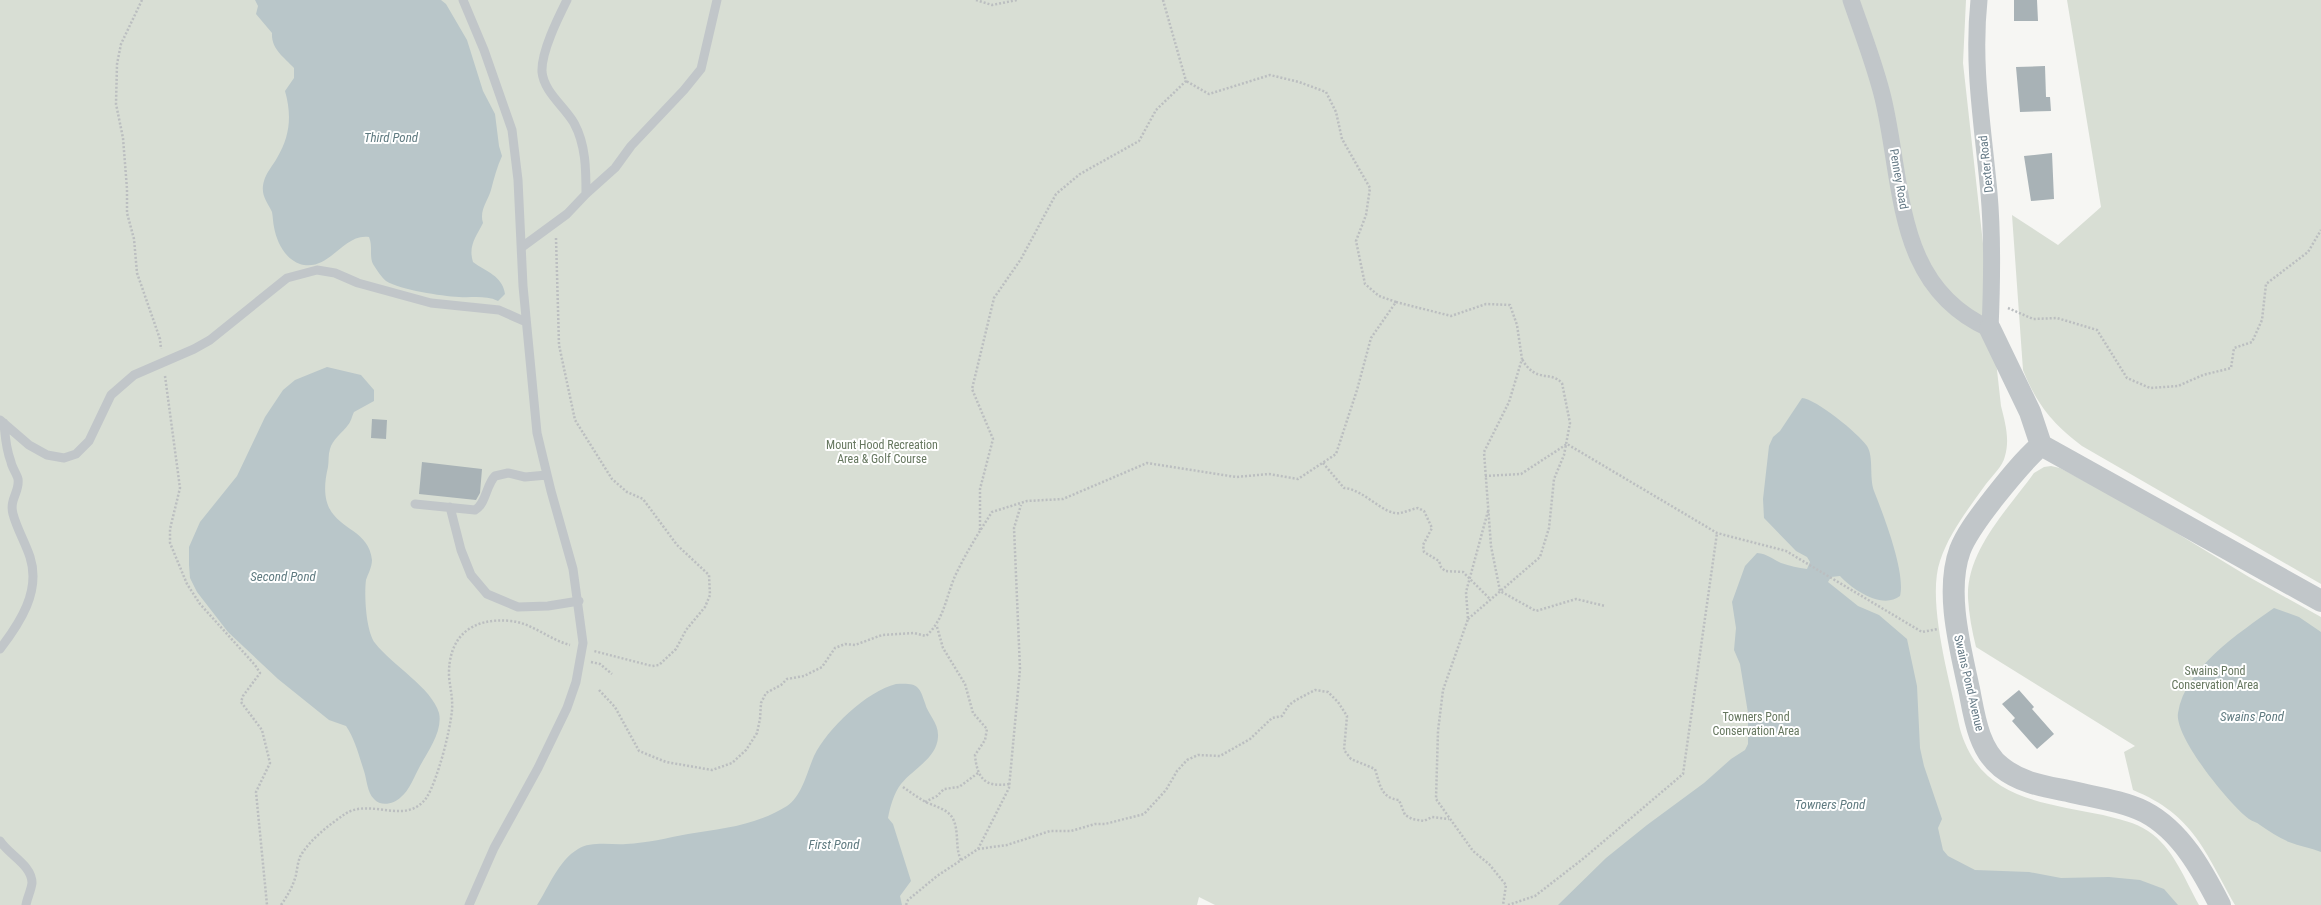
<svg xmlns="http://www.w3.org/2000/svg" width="2321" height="905" font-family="'Roboto Condensed',sans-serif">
  <rect width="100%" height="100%" fill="#f6f6f3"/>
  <path fill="#d8ded4" d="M0 0H1966L1963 63 2001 406C2005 422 2010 439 2005 456 2003 466 1992 476 1986 484 1969 508 1949 533 1940 561 1926 602 1951 685 1960 729 1980 799 2041 802 2103 815 2118 819 2135 822 2148 831 2173 847 2185 880 2199 905H1215L1199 897 1197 905H0Z
    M2067 0H2321V584L2082 446C2052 423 2037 405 2023 370L2012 215 2058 245 2101 207Z
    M2051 466 2060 468 2142 512 2249 577 2321 617V905H2235C2205 852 2194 815 2133 790L2124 752 2135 746 1976 647C1972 631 1969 615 1968 598 1966 551 2008 509 2034 473L2044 467Z"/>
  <path fill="#b9c6c9" d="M255 0H441L446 4 467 40 483 91 495 114 499 146 502 156C497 167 494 178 491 190 488 201 479 210 483 223 476 237 468 246 473 262 486 272 502 275 505 294L498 301C485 295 473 298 459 297 441 296 401 290 386 281 382 278 376 269 373 264 369 256 373 246 369 237 344 233 331 269 304 265 287 262 277 244 274 227 273 223 273 217 272 212 267 201 260 195 264 181 266 173 273 165 277 158 290 136 292 116 285 91L294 78V68C284 57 271 49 272 33L256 14 258 6Z
    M327 367 361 375 374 390V401L354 412C352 416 351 422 348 425 343 432 332 440 330 449 328 455 329 461 328 467 312 534 368 519 372 560 372 567 368 574 366 580 364 595 366 631 375 643 392 665 432 688 439 713 443 731 428 751 420 766 415 775 409 791 401 797 394 804 381 807 374 799 367 792 367 780 364 771 359 756 355 739 346 726L329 720 278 679 228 632 197 592 190 578 189 565V547L200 522 237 476 265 417 283 390 295 380Z
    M1802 398C1816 399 1858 433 1867 446 1874 457 1869 477 1874 491 1883 514 1906 572 1900 596 1882 610 1852 589 1840 576L1831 577 1828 582 1858 606 1879 615 1907 639 1917 686 1920 748 1924 766 1942 819 1938 828 1943 850 1948 856 1975 870 2029 872 2061 878 2109 877 2140 880 2164 889 2178 905H1558L1606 858 1647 825 1704 783 1731 759 1745 750 1748 744V713L1740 664 1734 650 1736 628 1732 602 1745 566 1757 553C1768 554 1772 559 1781 563 1790 566 1798 568 1807 569L1810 562 1807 557 1796 551 1764 518 1763 499 1769 446 1773 437 1780 431Z
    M2274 608 2299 617 2321 632V852C2311 848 2299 846 2289 842 2279 838 2269 831 2260 825 2257 822 2253 822 2249 819 2230 805 2174 737 2178 713 2185 668 2239 633 2274 608Z
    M896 684C917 683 919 685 925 703 928 715 939 723 938 737 937 758 913 769 901 784 894 793 890 807 888 818L893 824 911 881 900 896 902 905H537C549 887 558 861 578 849 591 841 611 845 626 844 647 843 667 838 688 834 722 829 757 825 787 806 802 796 807 772 814 756 827 729 867 691 896 684Z"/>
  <path fill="#a8b2b6" d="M2014 0H2037L2038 21H2014Z
    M2045 66 2046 97H2050L2051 111 2020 112 2016 67Z
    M2052 153 2054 199 2031 201 2024 156Z
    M372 419 387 420 386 439 371 438Z
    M422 462 482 469 480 493 476 500 419 494Z
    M2019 690 2034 707 2032 709 2054 734 2037 749 2012 721 2015 718 2002 704Z"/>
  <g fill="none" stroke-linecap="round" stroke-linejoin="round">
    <path stroke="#bbbec0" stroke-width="2.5" stroke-dasharray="2 2" stroke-linecap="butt" d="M142 0 121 44 117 64 116 104 123 138 127 189V213L134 239 137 273 160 339 161 349
      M976 0 992 5 1017 0
      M556 238 559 345 575 420 612 479 627 492 643 499 677 545 709 575 710 595 705 607 686 630 676 649 659 665 652 666 594 651
      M1396 302 1451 316 1486 304 1510 305 1517 325 1522 359 1509 402 1484 452 1491 546 1500 591 1536 611 1576 599 1605 606
      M2008 308 2033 319 2057 318 2097 330 2127 378 2150 388 2178 386 2203 375 2231 368 2234 348 2252 342 2262 320 2266 284 2308 252 2321 230
      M165 376 180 488 170 529V543L187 584 200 604 255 665 260 673 243 696 241 702 262 730 270 763 256 792 267 905
      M1323 463 1344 488C1364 489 1384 516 1400 513 1406 512 1412 509 1418 508L1424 511 1432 528 1423 545 1424 552 1439 561 1441 567 1445 571 1463 572 1490 599
      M1485 476 1521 474 1567 444 1717 533 1786 551 1922 632 1938 629
      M1488 511 1466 592 1468 619 1443 690 1438 731 1436 799 1473 851 1489 864 1506 885 1503 905
      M980 530V489L993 439 972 389 994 298 1021 259 1056 194 1080 174 1139 141 1156 110 1186 81 1163 0
      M1468 619 1540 557 1549 528 1554 479 1564 455 1570 423 1562 383C1550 370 1536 384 1522 359
      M937 627 943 648 965 684 973 713 987 729 985 740 975 755C977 778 985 788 1009 784
      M591 662 600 664 612 674
      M599 690 615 707 639 751 666 762 712 770 732 763 746 750 757 733 760 719 761 703 766 693 781 685 787 679 804 676 822 667 835 648 845 644 855 645 882 635 914 633 926 636C944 620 946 597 955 576 966 553 979 532 992 512L1027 501 1063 499 1147 463 1236 477 1269 474 1298 479 1336 454 1357 390 1371 338 1396 302 1379 296 1365 284 1356 241 1366 215 1370 188 1342 139 1336 112 1326 92 1299 82 1270 75 1209 94 1186 81
      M903 787C910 792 917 797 924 801 934 807 949 808 954 821 959 834 955 848 961 860
      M925 802 937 796 944 789 959 787 978 773
      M978 849 1007 845 1050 831H1071L1095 824H1105L1144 814 1166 790 1177 771 1187 760 1198 755 1220 756 1250 739 1272 718 1282 716 1289 705 1296 700 1315 690 1328 692 1338 702 1347 716 1344 750 1351 759 1375 769C1380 785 1381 798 1399 800L1405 815 1412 819 1424 821 1432 817 1449 819
      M281 905C288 895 293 886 296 875 297 869 298 862 300 857 309 840 329 825 345 814 371 797 406 827 427 797 438 778 450 732 452 710 453 698 450 688 449 676 448 636 472 617 511 621 532 623 550 640 570 645
      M906 905 908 900 937 876 978 849 1009 788 1020 669 1014 528 1021 505
      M1508 905 1535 896 1584 858 1683 774 1717 533"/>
    <path stroke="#c1c6c9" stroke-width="9" d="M463 0 484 50 512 130 518 180 523 286 537 433 551 491 573 569 583 643 576 682 567 708 538 768 494 848 469 905
      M586 194 615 168 631 146 684 90 701 69 717 0
      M522 247 567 214 586 194C586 170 586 145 574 123 564 106 544 92 542 72 541 52 558 18 567 0
      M0 420 29 445 47 455 64 458 76 454 89 441 111 395 134 375 194 349 210 340 287 278 317 270 335 273 358 283 431 303 499 310 526 322
      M415 504 475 510C486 504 486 485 495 476L508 473 525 477 547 475
      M450 507 461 550 471 575 487 594 518 607 548 606 579 601
      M0 649C20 623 41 591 30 557 25 542 17 529 13 514 9 499 20 492 18 479 17 474 12 468 11 462 6 449 5 437 4 423
      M0 841C9 855 32 865 32 883 31 891 27 898 26 905"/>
    <path stroke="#c1c6c9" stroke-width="17" d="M1851 0C1862 32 1875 65 1883 98 1904 186 1894 286 1990 329 1992 283 1993 239 1989 193 1983 127 1972 66 1979 0"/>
    <path stroke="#c1c6c9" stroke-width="22" d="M1990 329 2030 412 2041 445C2023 461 2008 480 1993 499 1981 515 1967 532 1960 550 1945 591 1960 647 1969 689 1974 714 1978 749 2001 767 2021 783 2043 786 2068 791 2093 797 2123 801 2145 812 2181 831 2202 870 2220 905
      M2041 445 2321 601"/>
  </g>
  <g text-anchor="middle" stroke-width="4" stroke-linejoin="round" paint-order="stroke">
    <g font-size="12" fill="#647985" stroke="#fff">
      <text transform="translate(1986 164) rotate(-96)" y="4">Dexter Road</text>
      <text transform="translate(1899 179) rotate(80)" y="4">Penney Road</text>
      <text transform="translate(1969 683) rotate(77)" y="4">Swains Pond Avenue</text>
    </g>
    <g font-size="12" fill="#66775f" stroke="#fff">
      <text x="882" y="449">Mount Hood Recreation<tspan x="882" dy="14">Area &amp; Golf Course</tspan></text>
      <text x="2215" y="675">Swains Pond<tspan x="2215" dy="14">Conservation Area</tspan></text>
      <text x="1756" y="721">Towners Pond<tspan x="1756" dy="14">Conservation Area</tspan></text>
    </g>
    <g font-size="13" font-style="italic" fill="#607b81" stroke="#fff">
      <text x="391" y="142">Third Pond</text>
      <text x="283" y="581">Second Pond</text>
      <text x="2252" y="721">Swains Pond</text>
      <text x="1830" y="809">Towners Pond</text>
      <text x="834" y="849">First Pond</text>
    </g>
  </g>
</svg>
